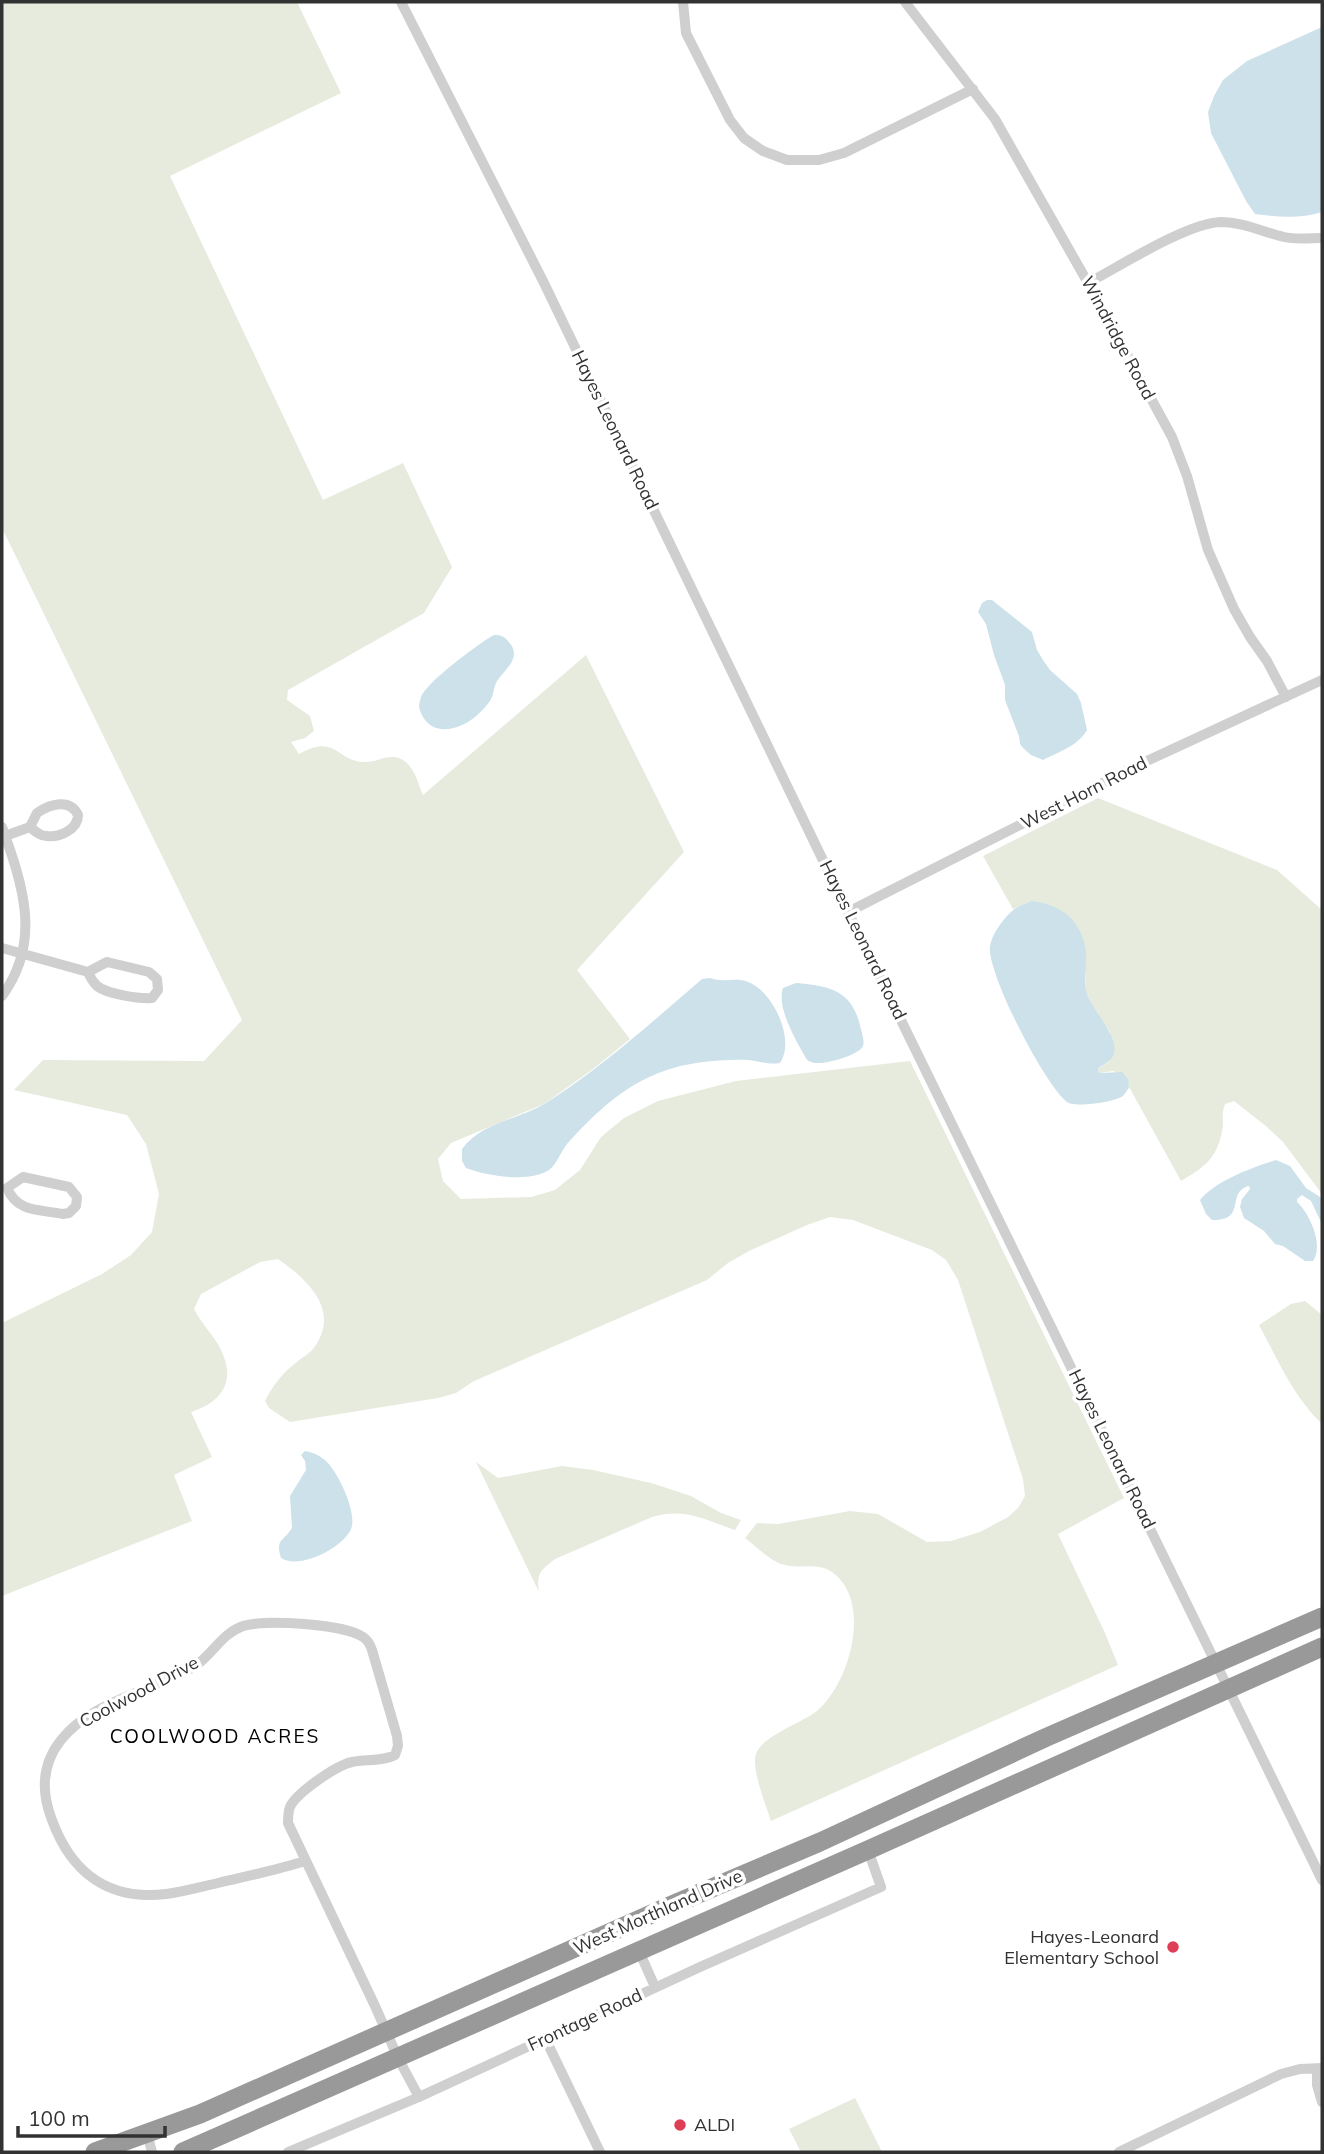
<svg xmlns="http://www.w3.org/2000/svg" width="1324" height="2154" font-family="Mulish,sans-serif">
  <rect width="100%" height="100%" fill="#fff"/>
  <path fill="#e6ebde" d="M2 2H297L341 93 170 176 323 500 403 463 452 567 424 613 288 690 287 700 310 716 314 731 305 738 291 742 299 754C336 733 336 761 364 762 377 763 388 753 401 759 415 766 417 782 423 795L586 655 684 852 577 970 630 1039 593 1069 544 1104 451 1143 438 1159 443 1181 461 1199 531 1197 555 1190 580 1170 601 1137 624 1118 658 1101 736 1081 910 1061 1124 1498 1058 1534 1105 1633 1118 1665 771 1821C766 1805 751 1769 756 1754 763 1735 802 1723 817 1711 850 1683 873 1601 832 1572 818 1562 800 1569 785 1565 771 1562 757 1547 745 1538L757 1523 778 1524 850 1511 878 1514 927 1542 951 1541 980 1532 1008 1517 1018 1508 1025 1496 1023 1479 958 1280 946 1260 932 1250 853 1220 830 1217 807 1225 749 1251 728 1263 707 1280 474 1381 456 1393 438 1398 290 1422 269 1408 265 1401C272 1387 280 1376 292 1366 298 1360 308 1355 313 1349 342 1311 308 1280 278 1259L260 1262 201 1294 194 1309C201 1323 215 1337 221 1350 236 1380 223 1402 191 1412L212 1457 174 1475 192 1521 2 1596V1323L102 1274 131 1255 152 1232 159 1194 146 1144 127 1115 14 1090 43 1060 204 1061 242 1020 2 528Z
    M1098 798 1277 870 1322 910V1194L1283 1142 1267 1127 1234 1101 1225 1104C1220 1118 1225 1119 1222 1131 1217 1159 1203 1168 1181 1181L1128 1085V1079L1113 1071 1099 1073 1098 1069 1110 1061V1032L1095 1011 1086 992 1085 947 1031 901 1013 909 983 856Z
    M1305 1301 1322 1315V1424C1293 1396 1278 1360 1259 1325L1291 1304Z
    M476 1462 498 1478 562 1466 593 1470 651 1483 691 1496 721 1513 741 1520 735 1530C706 1520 684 1507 652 1517L555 1559C541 1570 536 1573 539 1592Z
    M855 2098 882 2152H801L789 2129Z"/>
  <path fill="#cce1ea" d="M1322 27V212C1300 219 1278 217 1255 214L1246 201 1211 133 1208 112 1214 96 1223 80 1247 61Z
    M987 600H992L1032 632 1037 650 1043 660 1050 670 1077 694 1081 703 1087 730C1078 746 1058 752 1043 760L1031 755 1023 748 1020 744 1019 736 1005 700V685L994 655 986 624 978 612 982 603Z
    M494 635C501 635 504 636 508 641 523 657 506 668 497 681 494 686 494 692 492 697 489 704 481 712 475 717 458 731 431 737 421 713 418 707 419 704 421 697 427 682 479 643 494 635Z
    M1031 901C1058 904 1079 917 1085 946 1088 960 1084 976 1086 990 1089 1009 1126 1041 1111 1059 1108 1063 1102 1065 1098 1069L1099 1073 1122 1072 1128 1079 1129 1088C1128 1089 1124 1095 1123 1096 1116 1102 1074 1108 1067 1102 1045 1086 986 971 990 946 992 934 1003 919 1012 911 1017 906 1025 904 1031 901Z
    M710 978C722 983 736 977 748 982 773 991 796 1040 780 1063 769 1065 759 1061 748 1060 721 1059 689 1062 664 1071 624 1085 594 1114 567 1144 560 1153 557 1164 549 1170 530 1183 486 1176 466 1168L462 1161V1149C482 1122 518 1120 546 1103 601 1068 652 1022 702 979Z
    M796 983C828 986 851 989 860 1025 861 1031 865 1040 863 1046 859 1055 827 1064 817 1063 812 1063 811 1062 807 1060 797 1042 776 1008 783 988Z
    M1276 1160 1290 1166 1306 1188 1320 1197 1322 1201V1224L1311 1201 1302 1195 1297 1199V1202C1310 1214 1324 1245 1313 1261H1305L1283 1246 1275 1244 1264 1231 1244 1218 1240 1207 1242 1199 1250 1189 1249 1186C1225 1192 1248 1221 1212 1220L1206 1214 1200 1200C1215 1181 1253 1167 1276 1160Z
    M305 1451C312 1452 319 1455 325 1460 337 1470 358 1513 351 1529 343 1548 299 1570 281 1558 275 1539 283 1542 292 1528L290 1496 306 1470 305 1461 301 1455Z"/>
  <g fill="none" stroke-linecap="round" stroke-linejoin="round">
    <path stroke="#cfcfcf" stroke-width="10" d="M401 2 543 281 848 912 1322 1880
      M683 2 686 33 730 120 744 138 763 151 787 160H819L844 153 973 89
      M905 2 995 119 1088 283 1172 437 1187 476 1208 550 1234 609 1250 637 1267 661 1286 697
      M1088 283C1120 266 1187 223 1221 222 1244 222 1263 232 1284 237 1297 240 1310 238 1322 238
      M2 827C23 885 42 942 2 996
      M5 836 30 827C35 831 40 836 46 836 60 838 78 829 78 815 70 798 50 804 37 813L30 827
      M848 912 1136 766 1322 680
      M2 948 88 972C90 977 93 982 97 986 107 994 139 999 152 998L158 990 157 979 149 972 107 962 88 972
      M23 1177 69 1187 77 1197 76 1206 69 1213 63 1214C39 1209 18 1213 7 1188Z
      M305 1861C277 1870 247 1876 218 1883 200 1887 183 1892 166 1894 108 1901 71 1872 52 1820 41 1792 42 1764 61 1740 86 1708 131 1696 166 1680 176 1676 186 1672 195 1666 213 1654 221 1634 243 1626 264 1619 345 1624 363 1637 368 1640 370 1644 372 1650L397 1736 398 1746 395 1755C382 1762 366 1759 352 1762 337 1765 296 1793 290 1807 288 1812 288 1818 288 1823L375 2006 398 2058 419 2097
      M639 1951 655 1987
      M545 2038 600 2152
      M1317 2069V2085L1322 2102
      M147 2133 152 2152
      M288 2152 419 2097 700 1967 881 1887 868 1850
      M1119 2152 1281 2074 1300 2069 1322 2068"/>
    <path stroke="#999" stroke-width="19" d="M95 2152 200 2114 672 1905 820 1842 1047 1737 1322 1617
      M183 2152 868 1850 1322 1647"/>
  </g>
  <g fill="#df3e57" stroke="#fff" stroke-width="2.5">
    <circle cx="1173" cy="1947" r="7"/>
    <circle cx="680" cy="2125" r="7"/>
  </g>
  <g text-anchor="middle" stroke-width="7" stroke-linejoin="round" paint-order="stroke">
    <g font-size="18" fill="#323232" stroke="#fff">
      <text transform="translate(1118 338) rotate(62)" y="6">Windridge Road</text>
      <text transform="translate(615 430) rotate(64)" y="6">Hayes Leonard Road</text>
      <text transform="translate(1084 793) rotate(-27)" y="6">West Horn Road</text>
      <text transform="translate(863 940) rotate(64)" y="6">Hayes Leonard Road</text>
      <text transform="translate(1112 1449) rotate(64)" y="6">Hayes Leonard Road</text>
      <text transform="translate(139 1692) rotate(-28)" y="6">Coolwood Drive</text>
      <text transform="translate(658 1912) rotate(-24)" y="6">West Morthland Drive</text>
      <text transform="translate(585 2020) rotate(-25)" y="6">Frontage Road</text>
    </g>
    <g font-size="18" fill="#323232" stroke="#fff" text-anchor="end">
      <text x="1159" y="1943">Hayes-Leonard<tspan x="1159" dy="21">Elementary School</tspan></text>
      <text x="694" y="2131" text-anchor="start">ALDI</text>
    </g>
    <g font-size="19" letter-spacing="2" fill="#000" stroke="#fff">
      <text x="215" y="1743">COOLWOOD ACRES</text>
    </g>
  </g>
  <rect width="1324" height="2154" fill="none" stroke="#323232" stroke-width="7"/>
  <path d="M18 2126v10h147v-10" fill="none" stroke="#323232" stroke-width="3.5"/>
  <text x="28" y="2126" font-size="21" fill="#323232" stroke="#ffffff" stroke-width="5" paint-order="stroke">100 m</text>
</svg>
